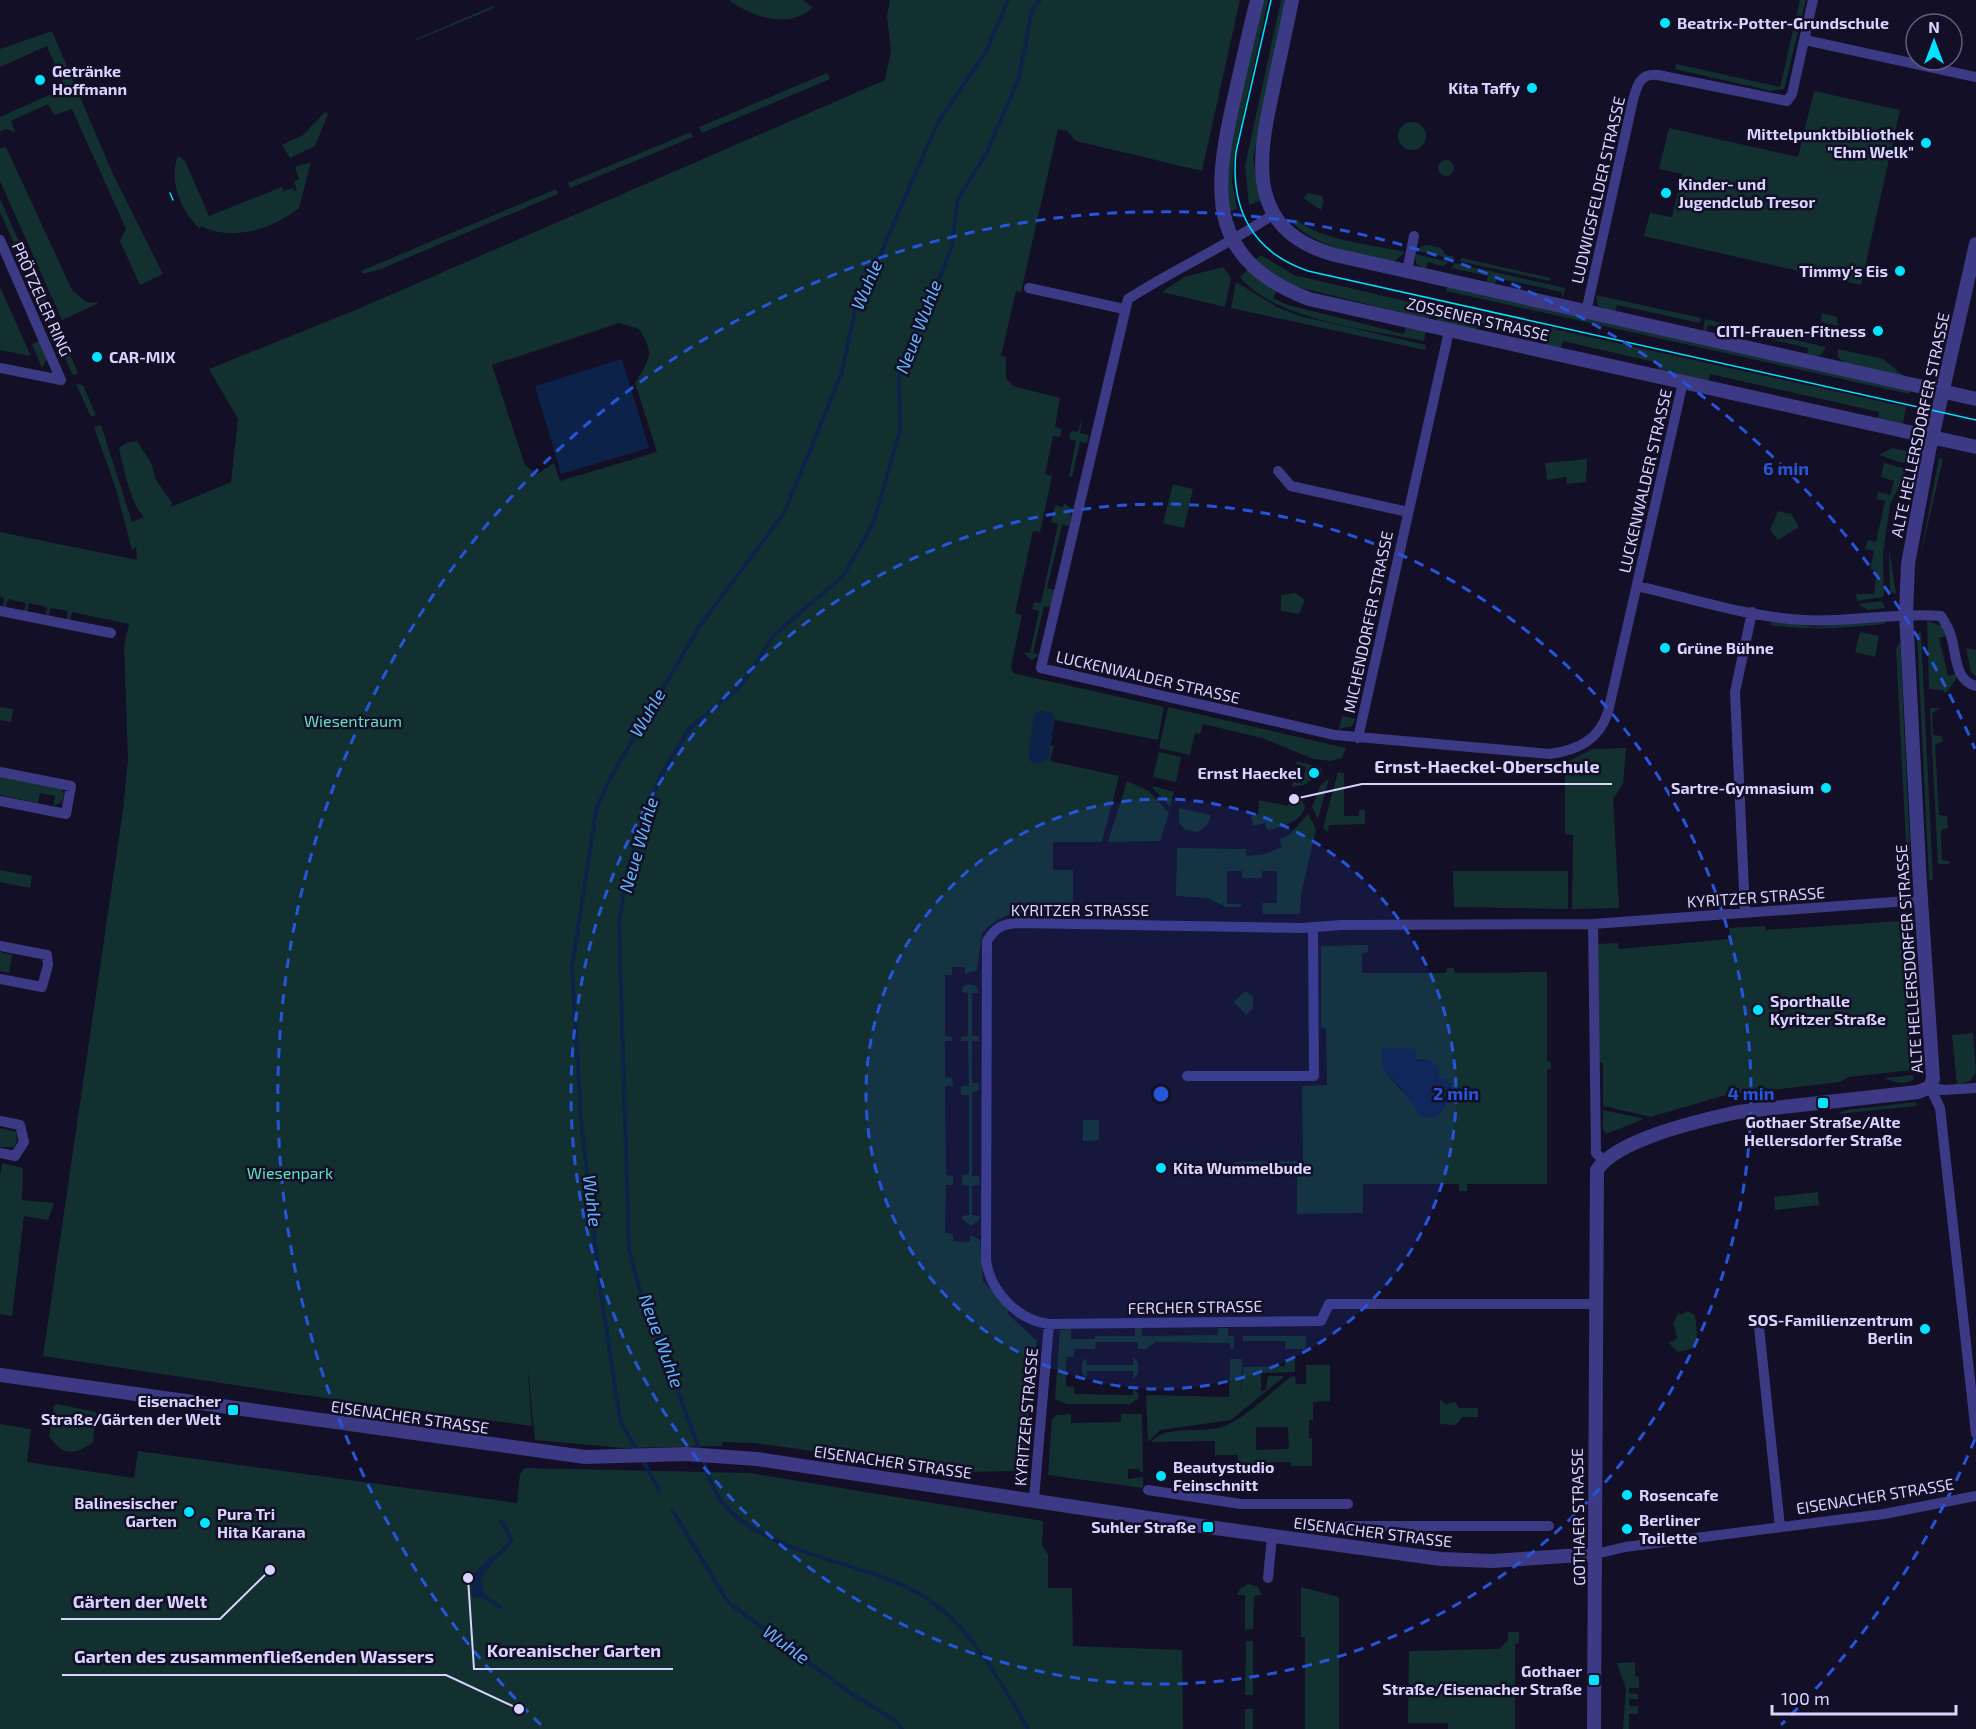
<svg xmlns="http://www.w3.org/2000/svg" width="1976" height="1729" font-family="'Exo 2',sans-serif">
  <rect width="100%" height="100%" fill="#130f26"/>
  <path fill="#12302f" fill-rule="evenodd" d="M729 0H803L813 7C791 30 751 17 729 0Z
    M890 0H1240L1202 171 1076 141 1067 131 1058 129 1021 292 1016 291 1001 356 1006 357V378L1013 386 1060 398 1055 427 1062 429 1060 437 1053 436 1045 474 1052 476 1040 532 1033 531 1015 613 1022 615 1011 667 1013 673 1164 707 1158 740 1055 720 1051 713 1040 711 1048 759 1050 745 1054 746 1050 761 1119 776 1102 842H1053V870H1073V904H1053V910C1026 910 999 911 982 934L977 970 965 974V967H952V975H945V1036L952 1037V1041H945V1077L952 1078 953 1086H945L946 1175 953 1176V1185H946L945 1233 953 1234V1241L970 1242V1235L980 1240 983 1281 1009 1310 1007 1313 1037 1341 1023 1471 964 1472 754 1443 723 1442 721 1446 623 1448 535 1440 527 1360 532 1426 281 1392 43 1356 123 810 128 759 124 646 129 624 72 612 70 620 67 619 68 611 51 608 49 615H46L47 607 29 603 27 611H24L26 603 8 599 6 607 3 606 4 598 0 597V532L137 560 136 547 132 550 116 489 94 427 101 425 132 522 144 517C131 505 123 466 119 448L126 443 137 441 151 463 156 480 172 503 171 507 231 482 238 419 209 369 358 309 885 80 891 51 887 16ZM619 323 639 329C655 354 650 359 635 383L657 452 560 481 554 463 537 474 525 465 492 365Z
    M1262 0H1268L1234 155 1232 181 1237 209 1229 212 1226 175 1227 158Z
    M1281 0H1287L1253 158 1261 200 1249 205 1245 166Z
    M1800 0H1806L1784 89 1771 91 1675 69 1676 64 1780 87Z
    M493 6 494 8 417 40 416 39Z
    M52 31 112 172 163 274 140 285 120 241 126 229 72 109 54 115 48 104 11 121 15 132 6 129 0 132V117L65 88 47 46 0 67V49Z
    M827 73 830 79 702 133 699 127Z
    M1814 91 1900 110 1861 285 1644 236 1650 213 1672 217 1682 174 1659 169 1669 128 1798 157Z
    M325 112 328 114 315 146 290 158 282 145 303 135Z
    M1398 136a14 14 0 1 1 28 0a14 14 0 1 1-28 0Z
    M691 132 693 137 570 188 568 183Z
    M6 147 72 290 86 302 99 303 62 320 0 181V148Z
    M178 156 185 161 209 216 282 187 284 191 293 188 294 191 297 190 294 182 299 179 295 167 311 162 299 208C272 229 233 242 201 226L200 229C181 211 168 181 178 156Z
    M1438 168a8 8 0 1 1 16 0a8 8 0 1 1-16 0Z
    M556 189 558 194 381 269 363 274 361 271Z
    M1308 193 1322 196 1324 200 1321 210 1303 198Z
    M0 199 78 373 74 375 72 374 0 212Z
    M1296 219C1318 240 1375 245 1405 252L1394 262C1356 254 1322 249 1292 223Z
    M1430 245 1441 248 1446 255 1455 257 1453 259 1417 251 1422 246Z
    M1415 254 1449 262 1443 266 1428 262 1425 270 1416 263Z
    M1261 255 1294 275 1431 307 1429 319 1297 287 1282 280 1255 260Z
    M1462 258 1551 278 1550 281 1459 261Z
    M1455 263 1565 288 1562 301V292L1497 278 1494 286 1486 284 1488 276 1451 268Z
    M1223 267 1231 278 1225 307 1162 292 1184 277Z
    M1247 270 1277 290 1273 298 1288 305 1404 334 1406 326 1426 330 1424 341C1370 329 1276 321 1240 277Z
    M1236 282 1277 307 1300 316 1426 345 1425 350 1231 308Z
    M0 287 31 356 0 350Z
    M1447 287 1910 390 1909 394 1446 291Z
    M1596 295 1701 318 1700 323 1617 305 1615 313 1598 306Z
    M1440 304 1906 407 1903 424 1878 419 1879 412 1710 374 1708 382 1658 370 1659 363 1563 341 1561 348 1545 345 1546 338 1478 322 1476 330 1436 321Z
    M1822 313 1837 317 1838 326 1821 322Z
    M1705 319 1826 347 1821 355 1807 356 1808 348 1708 325 1706 333 1703 332Z
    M39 341 47 358 42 368 32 344Z
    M1838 349 1883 359 1906 378 1846 364 1838 357Z
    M76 384 83 385 96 415 91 417Z
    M1082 418 1080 433 1089 435 1087 443 1080 442 1072 477 1069 476 1076 441 1069 439 1071 431 1078 432Z
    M1892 448 1911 452V460L1902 463 1879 455Z
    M1939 458 1943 459 1920 558Z
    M1587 459 1586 482 1567 484 1566 477 1547 480 1545 463Z
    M1884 463 1903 468 1905 473 1890 505 1883 553 1884 595 1882 597 1857 601 1856 594H1874L1877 571 1870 569 1874 551 1865 549 1868 540 1876 542 1885 501 1876 499 1878 492 1890 495 1894 481 1881 477Z
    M1173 484 1193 489 1184 528 1163 523Z
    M1064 503 1072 509 1069 526 1062 525 1047 588 1055 590 1051 607 1044 606 1033 653 1040 655 1031 660 1023 652 1030 653 1039 611 1032 609 1034 602 1041 603 1058 524 1051 522 1055 505 1063 507Z
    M1778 511 1791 514 1799 527 1778 540 1770 530Z
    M1889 547 1896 594 1890 592Z
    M1295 593 1305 600 1299 614 1281 611V595Z
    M1882 601 1885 608 1868 610 1858 604Z
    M1884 620 1885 624C1845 628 1809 631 1770 625L1771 621 1815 627Z
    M1927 621 1942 626 1946 636 1939 638 1948 676 1956 674 1957 678 1946 693 1942 690 1929 689Z
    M1860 632 1879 636 1875 657 1855 652Z
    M1917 633H1921L1933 880H1929Z
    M1900 642 1911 869 1907 862 1896 649Z
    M1966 648 1976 650V677L1971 672Z
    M0 707 13 709 11 722 0 720Z
    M1168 707 1346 748 1342 758 1331 761 1313 759 1262 738 1203 724 1200 734 1195 733 1190 755 1159 748Z
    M1930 708H1941L1932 713 1933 735 1942 736 1943 741 1935 745 1939 815 1947 816 1948 828 1941 830 1942 860 1950 861 1949 864H1938Z
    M1342 716 1356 719 1352 726 1339 729Z
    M1626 748 1623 784 1613 799 1619 908 1572 909 1573 835 1565 834V763L1593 749Z
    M1159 752 1181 757 1176 782 1153 777Z
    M1297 761 1321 768 1322 772 1304 785 1292 787 1293 782 1302 783 1306 767 1296 764Z
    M1338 772 1344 773V816H1359V810H1365V824L1329 825 1328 832 1323 828Z
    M0 776 62 789 64 794 62 802 53 806 55 796 40 793 38 803 0 795Z
    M1329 778 1318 819 1312 807 1320 786Z
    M1127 781 1149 791 1169 813 1160 841 1108 842Z
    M1153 786 1174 792 1170 807 1152 787Z
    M1291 793 1300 797 1305 806C1303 821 1281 828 1267 830L1265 823 1253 826 1251 816 1258 814 1259 800 1288 806Z
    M1179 808 1211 815 1208 824 1198 832 1185 830 1179 822Z
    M1308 814 1316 829 1301 895 1300 914H1263L1262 903H1277V871H1262V878H1242V871H1227V904H1242L1240 907H1226L1208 898 1176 896 1177 848 1246 849V856L1264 854 1282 847 1279 840 1290 834Z
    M0 870 32 876 30 888 0 882Z
    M1453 871H1568V909L1454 907Z
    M1901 921 1913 1070 1849 1077 1840 1082 1722 1096 1651 1117 1603 1106V1063L1599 1062 1598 944 1618 943 1619 949 1730 939 1729 928 1765 926 1766 930Z
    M1368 945V952L1362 953V973H1446L1447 968H1454L1455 973 1547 972V1061L1551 1062V1069L1547 1070V1184H1467V1191H1459V1184H1363V1213L1297 1214V1173H1234V1162L1303 1161 1302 1086 1327 1085 1326 1028H1321V946ZM1415 1049V1059L1430 1061 1438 1067 1439 1079 1451 1083V1098L1421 1116C1414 1099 1384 1077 1382 1062Z
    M0 952 12 955 9 973 0 971Z
    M970 984 976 986 979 993H972V1036H979V1041H972V1083H979V1091L972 1092V1176H979L980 1185 972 1186V1215L980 1216 979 1220 971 1226 962 1219V1216L969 1215V1186L962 1185V1175L969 1174V1095H961V1086H969L968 1041H961V1037L968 1036V993L961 992 964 986Z
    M1245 991 1253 996V1008L1246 1015 1234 1002Z
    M1973 1033 1976 1073 1970 1081 1957 1085 1952 1035Z
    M1913 1075 1914 1079C1904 1086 1894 1082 1884 1078Z
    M1916 1102 1917 1106 1837 1114 1846 1110Z
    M1603 1110 1641 1118 1642 1120 1606 1134 1603 1129Z
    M1083 1120H1099V1140L1083 1141Z
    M0 1128 16 1132 17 1141 14 1147H0Z
    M2 1163 23 1168 22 1200 54 1203 48 1220 24 1216 12 1316 0 1314V1176Z
    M1818 1192 1819 1205 1775 1210 1774 1197Z
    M1680 1310 1679 1313 1681 1315 1687 1311 1695 1315 1697 1333 1695 1348 1678 1352 1668 1342 1674 1341 1677 1337 1673 1323Z
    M1135 1328H1142V1336L1218 1335V1328H1228V1336H1234V1349H1230V1343L1156 1342 1146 1349H1138V1342H1096L1095 1349H1074V1357H1066V1386L1074 1387V1394L1133 1395V1388L1138 1394V1399L1130 1404H1067L1055 1399 1060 1330 1071 1329V1339H1095V1336H1135Z
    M1243 1336H1306V1349H1285V1341H1243Z
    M1133 1357 1138 1362V1374L1133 1379V1371H1087V1378L1082 1373V1362L1086 1358 1087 1365H1133Z
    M1230 1359H1242L1241 1400 1243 1367 1285 1366V1359H1295V1372L1261 1373V1391L1266 1390 1268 1376H1285L1231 1420 1160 1430 1148 1442 1146 1395 1229 1397Z
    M1306 1365H1330V1401L1313 1402V1420H1309V1438H1312V1466H1291V1462H1273V1466L1238 1465V1455H1215V1441L1151 1442C1164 1425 1198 1433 1218 1428 1244 1421 1269 1393 1291 1377L1295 1376 1296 1384H1306ZM1256 1427H1288L1289 1449 1256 1450Z
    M1440 1400 1446 1404 1455 1402 1459 1408H1478V1417H1462L1456 1425 1440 1424Z
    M57 1404 96 1412 93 1442C74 1456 63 1456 49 1436L54 1406Z
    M1071 1414V1423L1121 1422V1414H1142L1143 1472H1140L1139 1469H1128V1479L1143 1477V1488L1048 1475 1052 1420 1056 1415Z
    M0 1424 31 1429 27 1462 134 1478 138 1451 517 1503 520 1474 525 1468 749 1473 1043 1521 1042 1545 1048 1555V1588H1072L1073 1646 1182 1650 1183 1729H0Z
    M1248 1584 1258 1587 1262 1595 1254 1596 1253 1629 1245 1630V1595H1237L1240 1589Z
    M1301 1587 1339 1597V1729H1305V1637H1301Z
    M1508 1632H1519V1643L1515 1644V1729H1448V1723H1408L1409 1651 1499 1649 1508 1640Z
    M1246 1641H1253V1695H1245Z
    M1635 1662V1676L1639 1677V1688H1629V1693L1638 1694V1699H1629V1706H1638V1714H1629V1729H1623L1626 1689 1617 1663Z
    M1245 1709H1253V1729H1245Z"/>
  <path fill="#0c2248" d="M622 359 649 448 561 474 535 386Z
    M1040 711 1051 713 1055 720 1048 759 1040 764 1031 762 1028 756 1034 715Z
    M1382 1048 1415 1049 1417 1061H1430L1438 1066 1439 1078 1448 1079C1457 1096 1448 1107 1434 1118L1420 1116 1401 1088 1382 1068Z
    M502 1552 481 1578 485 1599 472 1596 471 1576 491 1556Z"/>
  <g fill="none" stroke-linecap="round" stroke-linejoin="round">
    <path stroke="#0c2248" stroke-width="4" d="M637 1451 620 1420 601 1294 581 1120 572 967 596 811 608 782 699 627 784 513 841 375 855 312 938 122 986 52 1008 0
      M700 1451 639 1287 629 1250 619 923 628 868 659 779 689 729 740 687 774 635 843 576 873 524 900 431 899 375 904 357 936 287 951 249 958 199 987 152 1019 78 1032 10 1040 0
      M641 1457 659 1490
      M703 1458C708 1473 713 1492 724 1504 769 1558 869 1560 929 1600 974 1631 1001 1683 1028 1729
      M672 1510 728 1602 846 1690 897 1722 902 1729
      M499 1554 512 1540 501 1521
      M483 1596 500 1607"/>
    <path stroke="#3d3a85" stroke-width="10" d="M1805 40 1976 77
      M1274 214C1227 246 1176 268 1128 299L1041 668 1335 735 1550 754C1578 750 1599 740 1608 712L1683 382
      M0 240 61 380
      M1407 271 1414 236
      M1029 288 1124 309
      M1586 312 1633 100C1637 85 1640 73 1658 75L1787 101 1792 94 1813 0
      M0 368 61 380
      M1278 471 1291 486 1408 512
      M1637 586C1691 598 1747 617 1803 620 1849 623 1894 612 1941 616 1944 621 1948 627 1950 633 1957 651 1953 680 1976 686
      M0 611 111 633
      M1358 738 1449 331
      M0 772 71 786 66 814 0 801
      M1745 912 1735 692 1752 612
      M1593 924 1596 1153 1603 1160
      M0 946 47 955 48 965 42 987 0 979
      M1187 1076H1314L1313 928
      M1930 1087 1940 1108 1976 1434
      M1930 1087 1944 1090 1976 1088
      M0 1121 20 1125 24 1142 15 1156 0 1153
      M1594 1304H1329L1321 1321 1049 1324C1017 1320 990 1291 986 1260L987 941C996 927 1002 924 1018 923L1302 928 1341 925 1593 924 1921 900
      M1759 1327 1780 1527
      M1148 1490 1241 1504H1348
      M1034 1499 1049 1324
      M1348 1526H1549
      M1596 1554 1625 1547 1884 1514 1976 1496
      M1268 1578 1272 1536"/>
    <path stroke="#3d3a85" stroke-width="14" d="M1257 0C1248 36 1240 72 1232 108 1212 199 1211 261 1309 299L1976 447
      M1292 0C1286 30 1279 60 1273 90 1257 161 1246 231 1335 255L1976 399
      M0 1375 585 1457 686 1454 757 1459 1208 1527 1441 1559 1492 1561 1596 1554
      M1594 1729 1597 1170C1617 1139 1702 1120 1738 1112L1918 1092 1930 1087 1933 1079 1920 885 1906 614 1908 564 1929 451 1976 244"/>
    <path stroke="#00e5ff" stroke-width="1.5" d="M1271 0 1236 152C1230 210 1253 252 1308 271L1976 420
      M170 193 173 200"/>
  </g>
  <circle cx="1161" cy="1094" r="295" fill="#2655da" fill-opacity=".12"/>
  <g fill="none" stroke="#2655da" stroke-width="3" stroke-dasharray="10 8">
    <circle cx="1161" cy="1094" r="295"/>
    <circle cx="1161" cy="1094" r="590"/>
    <path d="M1975 1439A884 884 0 0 1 1781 1725M541 1725A884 884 0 1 1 1975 749"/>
  </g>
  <g fill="#00e5ff" stroke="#130f26" stroke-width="2">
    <circle cx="1665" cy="23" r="6"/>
    <circle cx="40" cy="80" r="6"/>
    <circle cx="1532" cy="88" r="6"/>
    <circle cx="1926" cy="143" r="6"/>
    <circle cx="1666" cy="193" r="6"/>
    <circle cx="1900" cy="271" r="6"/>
    <circle cx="1878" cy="331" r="6"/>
    <circle cx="97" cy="357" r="6"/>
    <circle cx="1665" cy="648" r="6"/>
    <circle cx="1314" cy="773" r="6"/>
    <circle cx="1826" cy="788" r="6"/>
    <circle cx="1758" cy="1010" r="6"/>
    <rect x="1817" y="1097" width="12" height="12" rx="3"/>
    <circle cx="1161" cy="1168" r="6"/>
    <circle cx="1925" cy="1329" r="6"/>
    <rect x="227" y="1404" width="12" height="12" rx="3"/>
    <circle cx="1161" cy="1476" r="6"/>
    <circle cx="1627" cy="1495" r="6"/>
    <circle cx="189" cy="1512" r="6"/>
    <circle cx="205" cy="1523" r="6"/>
    <rect x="1202" y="1521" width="12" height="12" rx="3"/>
    <circle cx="1627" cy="1529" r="6"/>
    <rect x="1588" y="1674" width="12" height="12" rx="3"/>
  </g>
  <g text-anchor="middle" stroke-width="5" stroke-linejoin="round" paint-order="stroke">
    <g font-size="16" font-weight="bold" fill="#d9d4ff" stroke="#130f26" text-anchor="start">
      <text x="1677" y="29">Beatrix-Potter-Grundschule</text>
      <text x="52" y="77">Getränke<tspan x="52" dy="18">Hoffmann</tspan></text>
      <text x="1520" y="94" text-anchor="end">Kita Taffy</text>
      <text x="1914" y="140" text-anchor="end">Mittelpunktbibliothek<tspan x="1914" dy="18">"Ehm Welk"</tspan></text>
      <text x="1678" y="190">Kinder- und<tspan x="1678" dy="18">Jugendclub Tresor</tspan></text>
      <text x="1888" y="277" text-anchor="end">Timmy's Eis</text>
      <text x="1866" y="337" text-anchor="end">CITI-Frauen-Fitness</text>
      <text x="109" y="363">CAR-MIX</text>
      <text x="1677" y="654">Grüne Bühne</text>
      <text x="1302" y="779" text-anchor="end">Ernst Haeckel</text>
      <text x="1814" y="794" text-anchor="end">Sartre-Gymnasium</text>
      <text x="1770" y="1007">Sporthalle<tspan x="1770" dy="18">Kyritzer Straße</tspan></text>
      <text x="1823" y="1128" text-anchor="middle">Gothaer Straße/Alte<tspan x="1823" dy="18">Hellersdorfer Straße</tspan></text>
      <text x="1173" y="1174">Kita Wummelbude</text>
      <text x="1913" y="1326" text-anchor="end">SOS-Familienzentrum<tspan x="1913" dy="18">Berlin</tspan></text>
      <text x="221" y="1407" text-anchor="end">Eisenacher<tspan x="221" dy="18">Straße/Gärten der Welt</tspan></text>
      <text x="1173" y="1473">Beautystudio<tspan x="1173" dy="18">Feinschnitt</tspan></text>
      <text x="1639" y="1501">Rosencafe</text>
      <text x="177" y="1509" text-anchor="end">Balinesischer<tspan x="177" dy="18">Garten</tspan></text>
      <text x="217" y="1520">Pura Tri<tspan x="217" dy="18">Hita Karana</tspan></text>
      <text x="1639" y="1526">Berliner<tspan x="1639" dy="18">Toilette</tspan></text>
      <text x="1196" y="1533" text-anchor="end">Suhler Straße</text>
      <text x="1582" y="1677" text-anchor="end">Gothaer<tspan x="1582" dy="18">Straße/Eisenacher Straße</tspan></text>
    </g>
    <g font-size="16" fill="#d9d4ff" stroke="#130f26">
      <text transform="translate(1598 190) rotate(-77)" y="6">LUDWIGSFELDER STRASSE</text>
      <text transform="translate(42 299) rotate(66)" y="6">PRÖTZELER RING</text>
      <text transform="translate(1478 319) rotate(13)" y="6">ZOSSENER STRASSE</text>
      <text transform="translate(1920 425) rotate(-78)" y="6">ALTE HELLERSDORFER STRASSE</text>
      <text transform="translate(1645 481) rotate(-77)" y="6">LUCKENWALDER STRASSE</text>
      <text transform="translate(1368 622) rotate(-78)" y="6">MICHENDORFER STRASSE</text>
      <text transform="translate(1148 677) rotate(13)" y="6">LUCKENWALDER STRASSE</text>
      <text transform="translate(1756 897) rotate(-4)" y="6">KYRITZER STRASSE</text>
      <text x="1080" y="916">KYRITZER STRASSE</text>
      <text transform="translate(1909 959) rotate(-94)" y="6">ALTE HELLERSDORFER STRASSE</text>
      <text transform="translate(1195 1307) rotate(-1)" y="6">FERCHER STRASSE</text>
      <text transform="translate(410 1417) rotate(8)" y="6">EISENACHER STRASSE</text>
      <text transform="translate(1026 1417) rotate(-85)" y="6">KYRITZER STRASSE</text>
      <text transform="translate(893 1462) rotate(8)" y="6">EISENACHER STRASSE</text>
      <text transform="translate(1875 1496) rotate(-9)" y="6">EISENACHER STRASSE</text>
      <text transform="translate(1578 1517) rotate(-91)" y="6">GOTHAER STRASSE</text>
      <text transform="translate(1373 1532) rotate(7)" y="6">EISENACHER STRASSE</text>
    </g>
    <g font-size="16" fill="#5fe0c0" stroke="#130f26">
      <text x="353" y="727">Wiesentraum</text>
      <text x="290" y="1179">Wiesenpark</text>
    </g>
    <g font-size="18" font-style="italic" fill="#62b6ff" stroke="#130f26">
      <text transform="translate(867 285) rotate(-67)" y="6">Wuhle</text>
      <text transform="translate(919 327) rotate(-69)" y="6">Neue Wuhle</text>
      <text transform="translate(648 713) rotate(-60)" y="6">Wuhle</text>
      <text transform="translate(639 845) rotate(-74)" y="6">Neue Wuhle</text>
      <text transform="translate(592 1201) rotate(83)" y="6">Wuhle</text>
      <text transform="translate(661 1341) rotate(70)" y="6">Neue Wuhle</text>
      <text transform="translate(786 1645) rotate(36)" y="6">Wuhle</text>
    </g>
  </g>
  <circle cx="1161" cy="1094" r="9" fill="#2655da" stroke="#130f26" stroke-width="3"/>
  <g font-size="18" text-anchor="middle" font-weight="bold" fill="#2655da" stroke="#130f26" stroke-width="5" stroke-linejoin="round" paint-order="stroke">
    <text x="1786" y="475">6 min</text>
    <text x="1456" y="1100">2 min</text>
    <text x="1751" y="1100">4 min</text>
  </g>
  <path fill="none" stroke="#d9d4ff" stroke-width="2" d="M1294 799L1362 784H1612M270 1570L220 1619H61M468 1578L474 1669H673M519 1709L446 1675H62"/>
  <g fill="#d9d4ff" stroke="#130f26" stroke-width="2">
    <circle cx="1294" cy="799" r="6"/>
    <circle cx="270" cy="1570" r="6"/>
    <circle cx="468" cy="1578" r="6"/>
    <circle cx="519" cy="1709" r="6"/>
  </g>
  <g font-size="18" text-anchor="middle" font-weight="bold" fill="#d9d4ff" stroke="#130f26" stroke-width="5" stroke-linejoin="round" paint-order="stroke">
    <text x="1487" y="773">Ernst-Haeckel-Oberschule</text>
    <text x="140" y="1608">Gärten der Welt</text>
    <text x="574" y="1657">Koreanischer Garten</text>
    <text x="254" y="1663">Garten des zusammenfließenden Wassers</text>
  </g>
  <g transform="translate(1934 42)"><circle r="28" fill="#130f26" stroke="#625e7d" stroke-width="1.5"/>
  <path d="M0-4.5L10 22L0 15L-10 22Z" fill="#00e5ff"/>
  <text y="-9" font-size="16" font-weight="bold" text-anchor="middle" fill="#d9d4ff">N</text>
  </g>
  <path d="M1772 1705v9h184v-9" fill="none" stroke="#d9d4ff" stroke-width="3"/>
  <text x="1781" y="1705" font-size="18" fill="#d9d4ff" stroke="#130f26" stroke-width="4.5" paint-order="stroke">100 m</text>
</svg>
